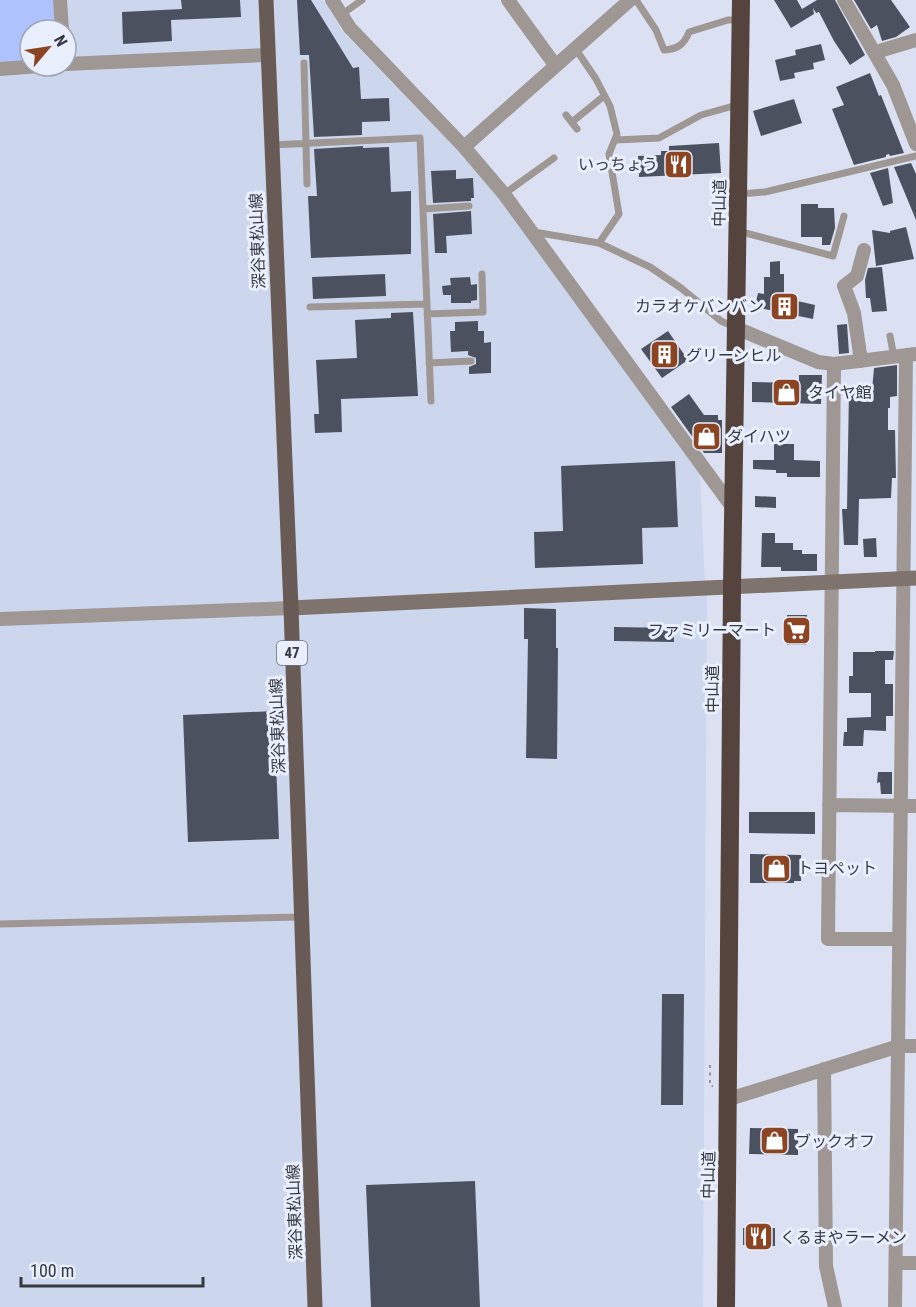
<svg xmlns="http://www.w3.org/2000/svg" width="916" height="1307" font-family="'Roboto Condensed','Noto Sans JP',sans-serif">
  <rect width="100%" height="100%" fill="#dbe1f3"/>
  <path fill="#ccd6ed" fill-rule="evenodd" d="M0 0H323L343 32 457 150 499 198 700 472 705 587 0 618ZM30 30H66V66H30Z
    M707 592 703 1307H0V622Z"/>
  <path fill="#aec3fd" d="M0 0H53L56 30H30V62L0 63Z"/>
  <path fill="#4c5160" d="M181 0H240L241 17 171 20 172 41 123 44 122 12 182 9Z
    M297 0H311L353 68 359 67 361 99 389 98 390 121 362 122V135L314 137 309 55H300Z
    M774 0H797L802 9 817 0H835L865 55 850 65 834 41 819 12 816 13 813 8 814 14 791 28Z
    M854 0H891L910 27 896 37 882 41 877 25 871 29Z
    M821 44 825 60 813 63 814 69 794 73 795 78 780 81 775 60 796 55 795 50Z
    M870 73 879 96 881 95 904 153 890 156 889 154 886 155V157L854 165 832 109 844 105 836 87Z
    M794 99 802 123 761 136 753 111Z
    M719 143 721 173 639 177 638 156 661 155V151H669V146Z
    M363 146V148L389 147 391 192 411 191V254L311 258 308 196H317L314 149Z
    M911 163 916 174V220L894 167Z
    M888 168 893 203 883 206 870 173Z
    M456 170V179L473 178 474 198H471V201L433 203 431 171Z
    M801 204H818V208H834L835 228 830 245H822V237H801Z
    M471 211 472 234 446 236 447 253H435L433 214Z
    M906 227 914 259 876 266 872 230 890 233V231Z
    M780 261V274H784V298L815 305 813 319 755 307 758 293 764 294V277H770V262Z
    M882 267 887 311 872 312 870 298H866L865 280 868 268Z
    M385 274 386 296 313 299 312 277Z
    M470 277 471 285 477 284V300L471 301V303H451V295H443L442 286 451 285 450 278Z
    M413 312 418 396 341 399 342 432 315 433 314 414H319L316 360 357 358 355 320 391 318V313Z
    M478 321V331H484V343L491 342V373L469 374V367L476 364V358L468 355V351L451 352 450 331H455V322Z
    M847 324 849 353 839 354 837 325Z
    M668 331 688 360 662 378 641 349Z
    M897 365V396L890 397V408H888V430H895L896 478H892L891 498 859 499 858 545H844L842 509H847L849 390H872L874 368Z
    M799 375H822L821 404 752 402V382L799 383Z
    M689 394 704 415H718V420H722V453H704L671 407Z
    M774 444H794V460L820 461V477H787V473H776V470L753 469V460H774Z
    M675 461 678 527 642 528 643 564 535 568 534 532 563 531 561 466Z
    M755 496 776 497V508L755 507Z
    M762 533H775V543H793V550H802V554H817V571H781V567H761Z
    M876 538 877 557H864L863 539Z
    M524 608 556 609V648H558L557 759 526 758 528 639H524Z
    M787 615H807L806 645H787Z
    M614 627 674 628V642L614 641Z
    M875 651H894L893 660H885V684H893V716H886V731L864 730 863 746H843L844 732H847V718L871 717V693H849V676H853V652H875Z
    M274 711 279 839 188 842 183 715Z
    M878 772H892V794H881L880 782 877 783Z
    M749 812H815V834L749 833Z
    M750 854 801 855V881H794V883H750Z
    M662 994H684L683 1105H661Z
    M750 1128 798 1129V1155L749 1154Z
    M475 1181 480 1307H371L366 1185Z
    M743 1228H775V1246L743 1245Z"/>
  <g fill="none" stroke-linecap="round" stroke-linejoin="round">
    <path stroke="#9196a3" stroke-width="2" stroke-dasharray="3 4.5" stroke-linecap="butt" d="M710 1065V1086H713"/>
    <path stroke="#9f9793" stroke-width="7" d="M636 0 656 30 664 50C677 49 684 45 689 32L728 20H738
      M341 15 362 0
      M575 48 596 79 610 106 617 134 609 154 619 214 599 243
      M304 63 307 184
      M566 115 577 129
      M572 122 604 96
      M616 140 659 138 701 115 737 105
      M271 145 420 138 431 401
      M504 194 554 158
      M740 194 765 192 916 156
      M423 209 469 206
      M738 231 833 256 844 216
      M534 232 599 243 650 267 681 288 721 321 734 327
      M310 307 427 304
      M427 314 483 312 482 274
      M890 336 894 357
      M429 363 471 361
      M0 924 301 917"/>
    <path stroke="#9f9793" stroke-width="14" d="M60 0 62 30
      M332 0 350 28 464 147 504 194 733 508
      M508 0 555 65
      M844 0 893 85 916 144
      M876 52 916 40
      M66 64 267 55
      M0 69 40 66
      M464 147 630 0
      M736 328 818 362 834 364 916 354
      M861 361 854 313 844 286 857 276 864 250
      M834 364 828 939H899
      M0 619 291 608
      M829 805 916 806
      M824 1069 826 1266 835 1307
      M729 1099 899 1046H916
      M896 1263H916
      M895 1307 906 355"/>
    <path stroke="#7f736e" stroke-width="15" d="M291 608 916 578"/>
    <path stroke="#685a54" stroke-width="15" d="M266 0 291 608 315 1307"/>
    <path stroke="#55443d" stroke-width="18" d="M726 1307 732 586 741 0"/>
  </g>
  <defs>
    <symbol id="restaurant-square" viewBox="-11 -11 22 22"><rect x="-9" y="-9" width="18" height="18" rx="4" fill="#8c4423" stroke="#e9effd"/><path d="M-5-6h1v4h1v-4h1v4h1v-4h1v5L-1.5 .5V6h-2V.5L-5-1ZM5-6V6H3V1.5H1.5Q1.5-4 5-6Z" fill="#fff"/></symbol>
    <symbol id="building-square" viewBox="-11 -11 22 22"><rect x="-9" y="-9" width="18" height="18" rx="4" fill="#8c4423" stroke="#e9effd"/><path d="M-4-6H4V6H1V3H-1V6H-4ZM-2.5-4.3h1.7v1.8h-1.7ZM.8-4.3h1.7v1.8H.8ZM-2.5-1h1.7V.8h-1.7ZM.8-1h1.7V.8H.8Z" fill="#fff"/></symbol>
    <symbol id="shop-square" viewBox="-11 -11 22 22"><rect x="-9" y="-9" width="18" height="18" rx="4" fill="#8c4423" stroke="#e9effd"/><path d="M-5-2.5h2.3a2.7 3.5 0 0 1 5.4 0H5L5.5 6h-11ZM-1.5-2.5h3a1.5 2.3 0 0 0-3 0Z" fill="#fff"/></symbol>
    <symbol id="supermarket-square" viewBox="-11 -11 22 22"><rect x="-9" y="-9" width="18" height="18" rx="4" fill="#8c4423" stroke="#e9effd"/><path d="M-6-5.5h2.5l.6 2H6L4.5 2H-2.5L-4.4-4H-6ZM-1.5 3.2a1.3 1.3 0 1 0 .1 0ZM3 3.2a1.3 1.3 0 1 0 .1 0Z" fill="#fff"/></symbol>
  </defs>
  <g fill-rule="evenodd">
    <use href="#restaurant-square" x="662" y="148" width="33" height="33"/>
    <use href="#building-square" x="768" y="290" width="33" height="33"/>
    <use href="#building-square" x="648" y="338" width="33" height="33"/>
    <use href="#shop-square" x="770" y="376" width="33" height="33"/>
    <use href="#shop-square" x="690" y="420" width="33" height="33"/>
    <use href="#supermarket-square" x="780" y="614" width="33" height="33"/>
    <use href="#shop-square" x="760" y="852" width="33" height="33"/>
    <use href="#shop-square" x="758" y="1124" width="33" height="33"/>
    <use href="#restaurant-square" x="742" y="1220" width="33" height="33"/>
  </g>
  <g text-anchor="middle" stroke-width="6" stroke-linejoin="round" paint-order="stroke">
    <rect fill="#e9effd" stroke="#6c7079" stroke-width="1.5" x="277" y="641" width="30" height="24" rx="4.5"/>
    <g font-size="15" font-weight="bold" fill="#363940">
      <text x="292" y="658">47</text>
    </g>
    <g font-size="16" fill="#363940" stroke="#e9effd" text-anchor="start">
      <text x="658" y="170" text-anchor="end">いっちょう</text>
      <text x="764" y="312" text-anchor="end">カラオケバンバン</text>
      <text x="686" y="361">グリーンヒル</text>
      <text x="808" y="398">タイヤ館</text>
      <text x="727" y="442">ダイハツ</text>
      <text x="776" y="636" text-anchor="end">ファミリーマート</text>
      <text x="797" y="874">トヨペット</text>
      <text x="795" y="1147">ブックオフ</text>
      <text x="780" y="1243">くるまやラーメン</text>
    </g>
    <g font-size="16" fill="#363940" stroke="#e9effd">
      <text transform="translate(719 203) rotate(-89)" y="6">中山道</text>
      <text transform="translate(257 241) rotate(-92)" y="6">深谷東松山線</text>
      <text transform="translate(712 689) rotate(-90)" y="6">中山道</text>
      <text transform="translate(277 726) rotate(-92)" y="6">深谷東松山線</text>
      <text transform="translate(708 1175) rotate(-89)" y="6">中山道</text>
      <text transform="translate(294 1212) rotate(-92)" y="6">深谷東松山線</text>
    </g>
  </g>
  <g transform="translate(48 48) rotate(61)"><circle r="28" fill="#e9effd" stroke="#a1a6b1" stroke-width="1.5"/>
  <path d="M0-4.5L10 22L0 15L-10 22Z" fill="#8c4423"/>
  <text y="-9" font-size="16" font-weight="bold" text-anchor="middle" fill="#363940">N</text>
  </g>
  <path d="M21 1277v9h182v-9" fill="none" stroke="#363940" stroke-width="3"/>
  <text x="30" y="1277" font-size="18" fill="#363940" stroke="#e9effd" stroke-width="4.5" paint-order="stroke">100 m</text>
</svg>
